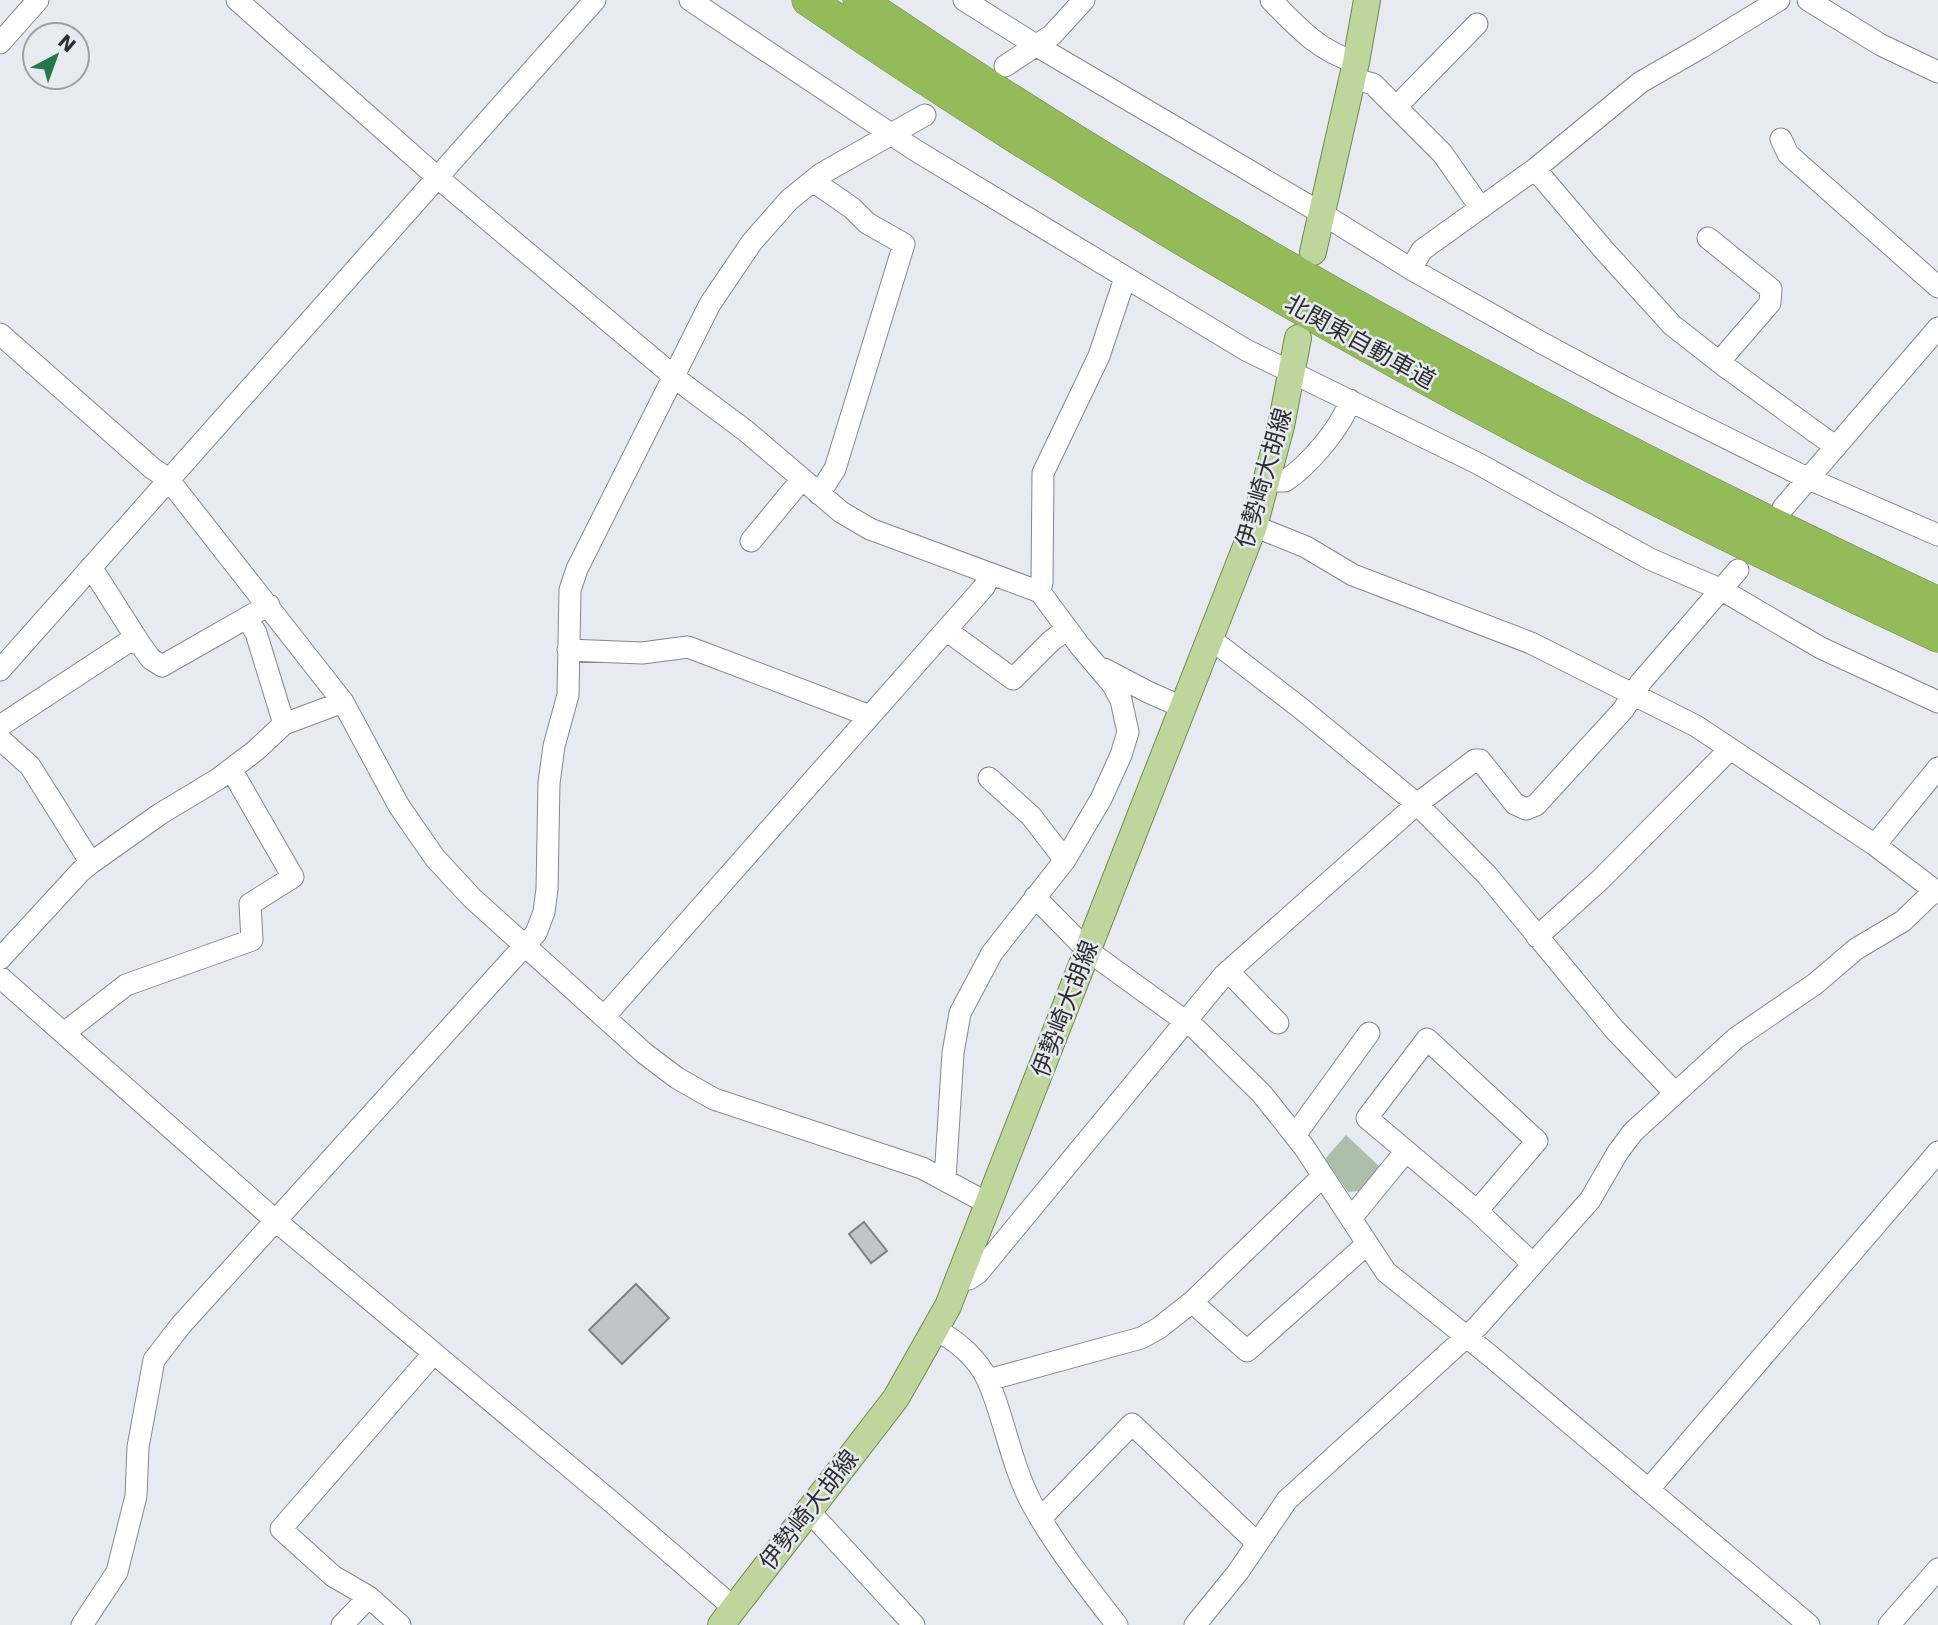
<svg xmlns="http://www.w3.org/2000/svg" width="1938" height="1625" font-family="'DejaVu Sans','Noto Sans JP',sans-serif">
  <rect width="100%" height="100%" fill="#e8eaf2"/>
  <path fill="#acbfab" d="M1346 1135 1380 1167 1359 1191 1348 1192 1325 1159Z"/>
  <path fill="#c3c3ca" stroke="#807f86" stroke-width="2" d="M864 1222 887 1251 871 1263 849 1234Z
    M636 1284 669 1318 622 1364 589 1330Z"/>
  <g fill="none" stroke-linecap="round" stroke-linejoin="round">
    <defs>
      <path id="minor" d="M237 0 437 177 683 384 746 431 841 512 870 529 1040 592 1080 646 1113 685 1121 700 1128 732 1121 755 1101 799 1065 860 992 953 960 1013 953 1053 945 1179
        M690 0 915 150 1246 350 1477 463 1650 559 1722 590 1821 648 1938 702
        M964 0 1037 46 1321 213 1411 269 1542 343 1622 386 1807 478 1938 535
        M1271 0C1296 26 1320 52 1356 62
        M1808 0 1881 45 1938 72
        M0 43 38 0
        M1005 66 1052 35 1084 0
        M1352 78 1373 84 1442 153 1480 207
        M1396 107 1477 24
        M1781 139 1788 154 1938 287
        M1535 169 1603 249 1672 325 1723 365 1836 447
        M813 181 852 208 867 223 904 244 835 469 819 494
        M1708 238 1771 289 1770 303 1719 362
        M1411 269 1422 250 1535 169 1641 82 1702 47 1779 0
        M0 334 152 468 168 479 343 702 399 806 435 858 472 898 644 1053 677 1078 714 1099 922 1168 989 1204
        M1267 481H1285C1308 466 1342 427 1350 400
        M1783 508 1938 328
        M1254 526 1306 547 1353 575 1531 643 1696 726 1875 845 1938 893
        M751 541 802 479
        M91 567 140 644
        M1040 592 1042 582 1043 473 1099 356 1125 278
        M247 618 256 633 284 724
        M946 630 1013 679 1051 641 1067 629
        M1210 640 1216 643 1303 710 1417 804 1487 875 1614 1029 1675 1093
        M568 650 642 653 688 647 870 716
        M1104 669 1148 692 1184 708
        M0 670 595 0
        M0 726 128 642 140 644 151 659 162 666 269 605
        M0 739 30 766 91 863
        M989 778 1031 816 1065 860
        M1875 845 1938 768
        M1035 897 1087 950 1196 1029 1262 1094 1304 1147 1386 1272 1488 1354 1809 1625
        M1537 937 1601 879 1730 749
        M0 959 81 871 91 863 160 814 218 779 255 751 284 724 343 702
        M1228 971 1278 1023
        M0 977 276 1221 614 1504 734 1608
        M604 1017 984 587 990 575
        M64 1033 126 985 252 940 250 904 293 877 231 769
        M1295 1135 1369 1033
        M1477 1211 1537 1141 1427 1039 1367 1118 1477 1211 1533 1264
        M1352 1217 1406 1151
        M960 1279H969L978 1273 1224 975 1417 804 1475 760H1480L1515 804 1526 809 1536 805 1623 710 1641 682 1738 570
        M1192 1302 1247 1351 1367 1244
        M935 1330C956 1339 979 1360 988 1381 1005 1420 1011 1464 1031 1502 1055 1546 1086 1585 1117 1625
        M988 1380 1141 1338 1159 1328 1192 1302 1323 1176
        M1649 1489 1938 1152
        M809 1511 914 1625
        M1041 1518 1132 1424 1257 1543
        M369 1597 333 1576 281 1529 433 1354
        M82 1625 117 1572 136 1496 138 1447 154 1360 181 1325 536 933 544 912 547 889 549 783 554 746 568 695 570 590 577 569 710 304 752 242 789 200 821 174 925 115
        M342 1625 369 1597 400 1625
        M1195 1625 1238 1572 1287 1500 1478 1326 1590 1200 1618 1152 1633 1132 1736 1038 1815 984 1856 949 1903 921 1935 890
        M1889 1625 1938 1569"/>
      <path id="major" d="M1313 252 1356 62 1367 0
        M721 1625 896 1398 948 1306 1254 526 1281 426 1298 338"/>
      <path id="highway" d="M808 0C1165 245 1545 454 1938 636
        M859 0C1199 232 1566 429 1938 603"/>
    </defs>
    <use href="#minor" stroke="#85878e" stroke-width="23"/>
    <use href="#major" stroke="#708a4c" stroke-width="28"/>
    <use href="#highway" stroke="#708a4c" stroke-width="33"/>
    <use href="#minor" stroke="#fff" stroke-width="21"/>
    <use href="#major" stroke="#bed69c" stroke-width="26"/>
    <use href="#highway" stroke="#93bb5a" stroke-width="32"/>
  </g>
  <g text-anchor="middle" stroke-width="5" stroke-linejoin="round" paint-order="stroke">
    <g font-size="24" fill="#2e2f31" stroke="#e8eaf2">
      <text transform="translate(1360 342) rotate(29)" y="8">北関東自動車道</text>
      <text transform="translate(1264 478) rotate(-74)" y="8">伊勢崎大胡線</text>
      <text transform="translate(1065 1009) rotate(-69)" y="8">伊勢崎大胡線</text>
      <text transform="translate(809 1510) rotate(-52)" y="8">伊勢崎大胡線</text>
    </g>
  </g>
  <g transform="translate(56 56) rotate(41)"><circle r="33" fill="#e8eaf2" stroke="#9e9fa5" stroke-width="2"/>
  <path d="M0-5L12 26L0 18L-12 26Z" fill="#24784a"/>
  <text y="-10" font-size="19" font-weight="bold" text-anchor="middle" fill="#2e2f31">N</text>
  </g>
</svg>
